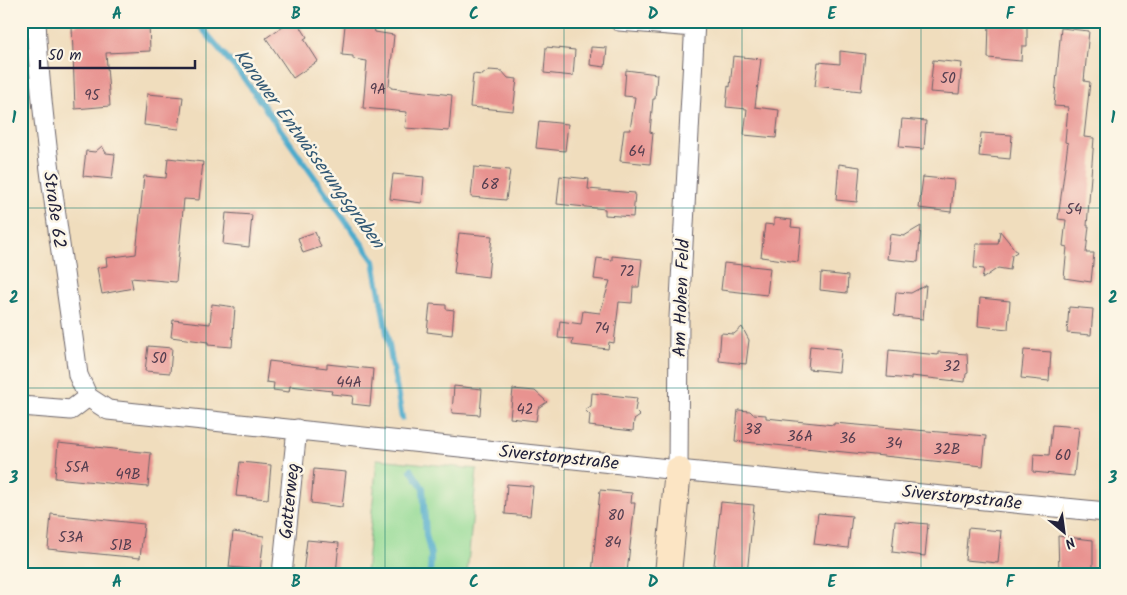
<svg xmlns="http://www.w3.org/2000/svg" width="1127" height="595" font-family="Kalam,sans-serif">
  <rect width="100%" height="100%" fill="#fcf5e5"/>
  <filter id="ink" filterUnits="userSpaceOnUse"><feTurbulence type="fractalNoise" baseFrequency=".02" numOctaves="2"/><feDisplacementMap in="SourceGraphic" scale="10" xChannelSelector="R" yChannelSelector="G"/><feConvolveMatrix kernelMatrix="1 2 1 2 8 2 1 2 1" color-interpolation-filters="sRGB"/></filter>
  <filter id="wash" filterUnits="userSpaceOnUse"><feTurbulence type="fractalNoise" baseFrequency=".0096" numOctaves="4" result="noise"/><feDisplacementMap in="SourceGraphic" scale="20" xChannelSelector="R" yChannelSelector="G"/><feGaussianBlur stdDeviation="1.12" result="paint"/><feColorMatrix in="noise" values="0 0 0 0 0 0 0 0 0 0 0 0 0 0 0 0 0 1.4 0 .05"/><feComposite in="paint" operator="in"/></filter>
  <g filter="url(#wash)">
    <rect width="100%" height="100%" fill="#f0ddbd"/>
    <path fill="#93da94" stroke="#5a7e68" d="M377 459 477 469 467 574H366Z"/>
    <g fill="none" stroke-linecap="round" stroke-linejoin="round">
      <path stroke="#4dabcc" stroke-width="6" d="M196 21 243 77 374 261 402 418
        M411 470 423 488 426 535 431 555 430 574"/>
    </g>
    <g id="blocks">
      <path fill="#e89390" d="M79 21H86L88 25H100L129 24 131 21 149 23 150 51 106 53 110 106 75 109 72 26 77 25Z
        M290 21H297L307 37 304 39 318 61 293 78 266 38Z
        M989 21H1027V46H1022L1021 61 988 58Z
        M345 25 374 28 375 32 394 35 389 86H391V88L452 95 449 131 405 128 407 112 363 108 367 61 353 59V56L342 55Z
        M1061 28 1089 31 1084 81 1090 82 1084 137 1094 138 1087 226H1089L1086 253H1094L1091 282 1064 278 1067 247 1063 246 1066 220 1058 219 1068 143 1065 142 1068 107 1054 106Z
        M546 47 575 50 573 76 544 73Z
        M591 47 607 48 605 67 590 65Z
        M840 51 865 54 861 91 815 86 818 62 840 64Z
        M733 56 761 59 755 107 779 110 776 138 744 135 747 109 726 107 728 86 730 87Z
        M933 60 962 63 959 94 930 92Z
        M489 70 502 71 508 78 517 79 513 111 470 107 473 74 482 75Z
        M626 70 657 74 655 99H653L650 132 653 133 650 164 620 161 624 130H630L635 97 624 96Z
        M147 94 183 97 179 129 144 125Z
        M902 119 926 121 924 149 899 147Z
        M539 121 568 124 565 151 536 148Z
        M981 133 1012 135 1010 159 979 156Z
        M102 146 106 153 115 154 112 179 83 176 86 151 95 152Z
        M168 158 203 162 199 200 184 199 176 282 131 278 133 288 102 294 97 268 107 266 106 258 136 254 144 176 166 178Z
        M839 164 860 167 857 202 836 200Z
        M474 167 510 170 506 200 471 197Z
        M393 174 424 177 422 203 390 199Z
        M560 176 589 179 588 189 635 193 633 217 605 215V209L557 204Z
        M923 177 954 180 951 212 919 208Z
        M226 213 252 215 249 247 223 244Z
        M774 218 792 220 791 227 801 228 798 262 761 257 765 224 774 225Z
        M921 226 918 262 887 259 890 234 904 236Z
        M1000 231 1017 252 1012 255 1010 270 998 268 982 279 984 269 974 268 976 244H998Z
        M315 232 321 247 303 253 298 238Z
        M459 233 492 236 488 277 454 273Z
        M612 256 642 259 639 287H633L632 303 619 302 614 343 609 342 608 349 572 345 573 339 558 338 560 321 581 324 583 311 600 313 610 281 594 279 597 258 612 260Z
        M724 263 770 268 767 295 721 290Z
        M821 273 848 276 847 293 820 290Z
        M926 285 923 319 894 316 896 292 911 293Z
        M980 298 1010 301 1008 329 978 326Z
        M212 304 235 307 232 347 208 345V342L171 337 173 320 210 324Z
        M430 304 446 305V309L454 310 452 335 427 332Z
        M1069 307 1093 309 1091 335 1067 333Z
        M742 327 749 340 746 364 719 361 721 333 734 334Z
        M148 346 172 348 170 373 145 371Z
        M810 346 841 349 839 372 808 369Z
        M889 350 938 355V352L967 354 968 373 966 374 965 382 911 376V379L887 377Z
        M1024 350 1051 352 1049 381 1021 378Z
        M269 361 327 368V364L373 369 370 406 352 404 353 396 331 394 332 391 290 386 289 392 273 390 274 383 266 382Z
        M454 386 482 389 480 415 452 413Z
        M513 389 535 391 547 402 538 408 536 421 510 418Z
        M592 393 637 398 635 411 640 416 634 420 633 431 589 426 590 415 585 410 591 406Z
        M738 410 750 411 753 414 766 415V418L834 425V423L986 436 983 466 735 441Z
        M1052 425 1079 427 1074 476 1033 472 1034 454 1049 455Z
        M58 443 151 453 148 487 55 478Z
        M240 462 271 465 268 499 236 496Z
        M314 469 346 472 342 507 311 503Z
        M507 484 533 486 530 516 505 514Z
        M600 490 632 493 631 503H635L627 572H623V574H592Z
        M721 502 754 505 747 574H713Z
        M818 513 852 516 848 548 814 544Z
        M51 514 144 524 140 558 48 549Z
        M895 521 928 524 925 556 892 552Z
        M968 528 1001 531 998 563 965 560Z
        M233 532 264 536 260 570 229 567Z
        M1058 536 1093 540V574H1059Z
        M307 540 339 543 336 574H303Z"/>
    </g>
  </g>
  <g filter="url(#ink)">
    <use href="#blocks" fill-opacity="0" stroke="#6a6368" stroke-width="1"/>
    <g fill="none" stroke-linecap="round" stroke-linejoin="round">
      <defs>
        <path id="street" d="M36 21C42 140 63 257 78 375L88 397 108 410 678 470 1106 512
          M619 21 694 27
          M21 406 71 410 88 397
          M678 470 679 318 695 21
          M282 574 297 429"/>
        <path id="secondary" d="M668 574 678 470"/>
      </defs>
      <use href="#street" stroke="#6a6368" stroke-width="21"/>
      <use href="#secondary" stroke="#6a6368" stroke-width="28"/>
      <use href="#street" stroke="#fff" stroke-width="19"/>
      <use href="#secondary" stroke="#fce5c4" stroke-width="26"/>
    </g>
  </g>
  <path fill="none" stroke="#0f766e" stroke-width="1" stroke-opacity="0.55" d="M206 21V574M385 21V574M564 21V574M742 21V574M921 21V574M21 208H1106M21 388H1106"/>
  <g text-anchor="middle" stroke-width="5" stroke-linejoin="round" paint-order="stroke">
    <g font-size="15" fill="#543e50">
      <text x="948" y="83">50</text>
      <text x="378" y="94">9A</text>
      <text x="92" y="100">95</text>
      <text x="637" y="156">64</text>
      <text x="490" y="189">68</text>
      <text x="1074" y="214">54</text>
      <text x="627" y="276">72</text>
      <text x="602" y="333">74</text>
      <text x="159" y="363">50</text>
      <text x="952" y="371">32</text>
      <text x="349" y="387">44A</text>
      <text x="525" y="414">42</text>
      <text x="753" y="434">38</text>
      <text x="800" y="441">36A</text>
      <text x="848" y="443">36</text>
      <text x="894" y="448">34</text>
      <text x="947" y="454">32B</text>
      <text x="1063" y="460">60</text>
      <text x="77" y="472">55A</text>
      <text x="128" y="479">49B</text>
      <text x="616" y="520">80</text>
      <text x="71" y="542">53A</text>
      <text x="613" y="547">84</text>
      <text x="121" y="550">51B</text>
    </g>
    <g font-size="18" fill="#22223b" stroke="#fcf5e5">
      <text transform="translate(55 210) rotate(82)" y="6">Straße 62</text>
      <text transform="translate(681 298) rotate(-88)" y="6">Am Hohen Feld</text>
      <text transform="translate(559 457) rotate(6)" y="6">Siverstorpstraße</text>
      <text transform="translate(962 497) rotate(6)" y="6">Siverstorpstraße</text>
      <text transform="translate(289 501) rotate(-84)" y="6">Gatterweg</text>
    </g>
    <g font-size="19" font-style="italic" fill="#335975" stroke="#fcf5e5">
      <text transform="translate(310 148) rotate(54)" y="7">Karower Entwässerungsgraben</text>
    </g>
  </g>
  <rect width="1127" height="595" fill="none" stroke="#fcf5e5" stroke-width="55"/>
  <g transform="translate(1064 532) rotate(151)" stroke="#fcf5e5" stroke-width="4" paint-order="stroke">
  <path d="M0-4L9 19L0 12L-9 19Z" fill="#22223b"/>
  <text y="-8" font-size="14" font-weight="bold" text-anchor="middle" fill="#22223b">N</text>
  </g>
  <path d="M40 60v8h155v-8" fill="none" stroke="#22223b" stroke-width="2.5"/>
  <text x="48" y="60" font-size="15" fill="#22223b" stroke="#fcf5e5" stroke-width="4" paint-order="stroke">50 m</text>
  <rect x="28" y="28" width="1072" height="540" fill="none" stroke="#0f766e" stroke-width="2"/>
  <g font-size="16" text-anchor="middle" font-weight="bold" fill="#0f766e">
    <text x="117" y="19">A</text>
    <text x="296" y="19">B</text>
    <text x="474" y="19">C</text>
    <text x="653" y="19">D</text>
    <text x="832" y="19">E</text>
    <text x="1010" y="19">F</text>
    <text x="14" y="123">1</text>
    <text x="1113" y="123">1</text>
    <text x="14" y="303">2</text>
    <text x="1113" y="303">2</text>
    <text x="14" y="483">3</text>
    <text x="1113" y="483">3</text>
    <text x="117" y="587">A</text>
    <text x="296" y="587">B</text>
    <text x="474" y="587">C</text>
    <text x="653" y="587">D</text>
    <text x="832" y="587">E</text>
    <text x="1010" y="587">F</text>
  </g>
</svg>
